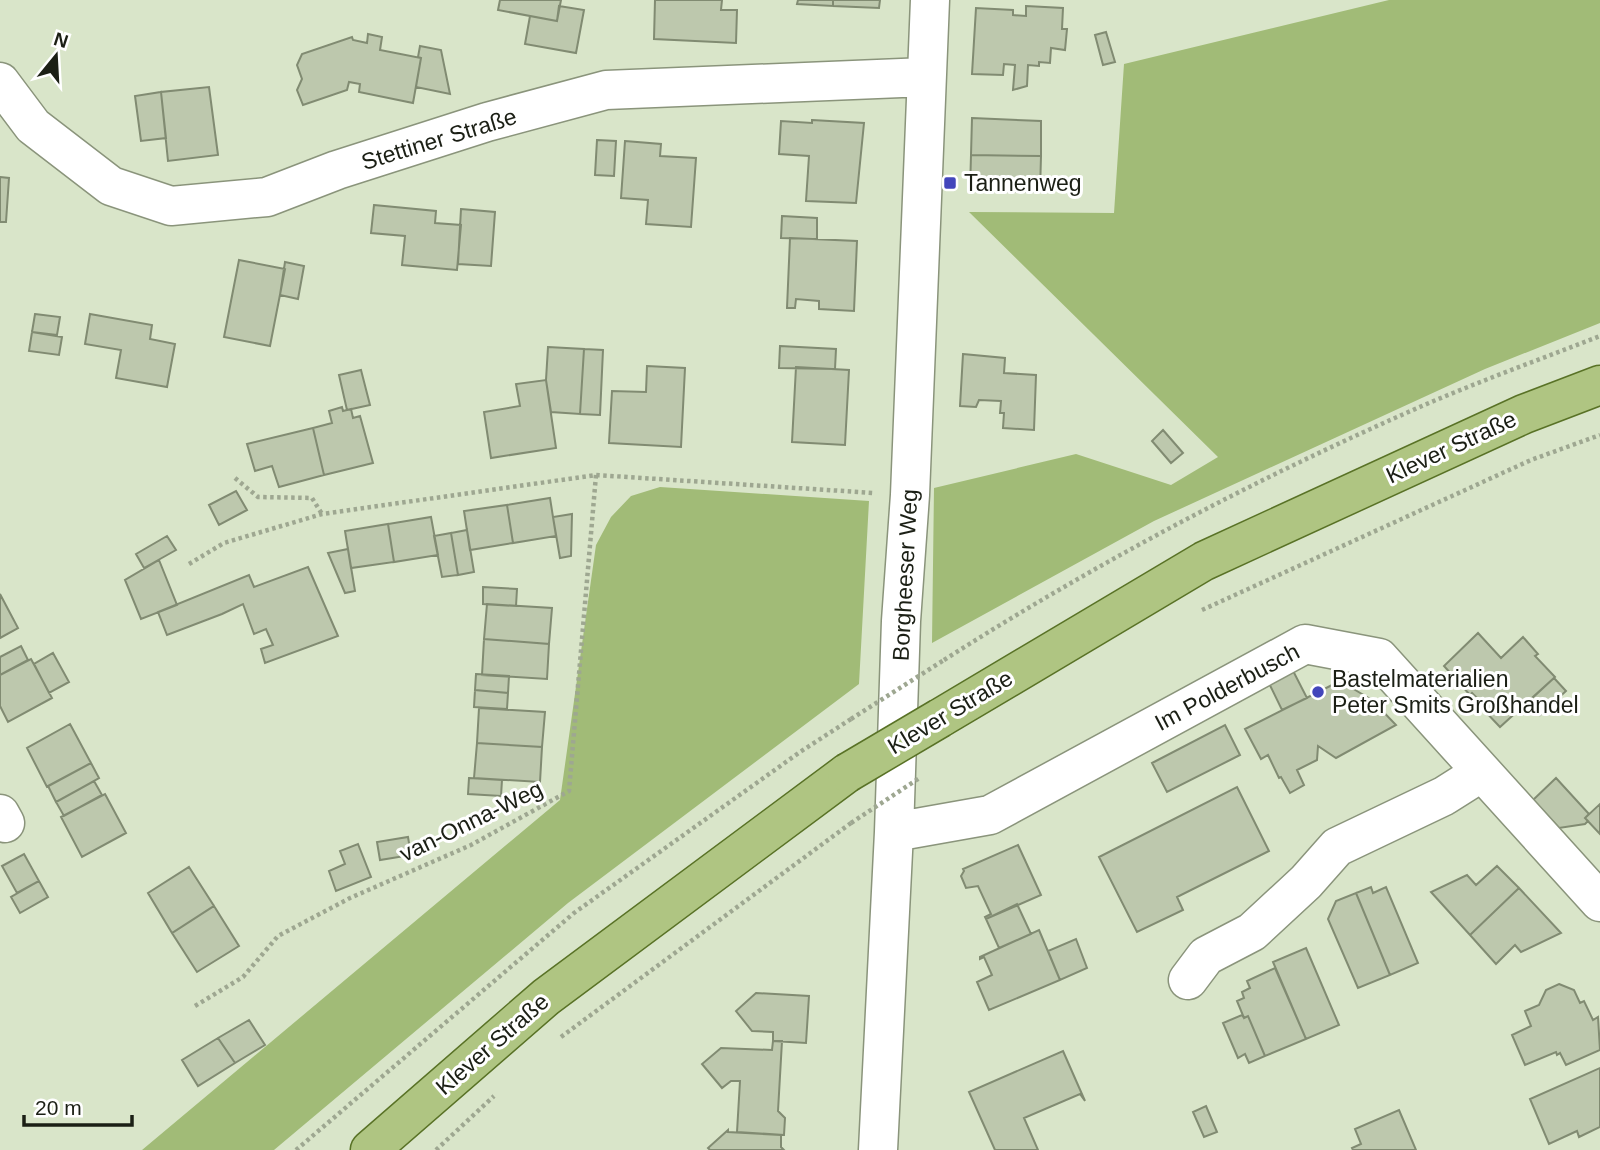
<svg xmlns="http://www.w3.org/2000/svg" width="1600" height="1150" font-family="Helvetica,sans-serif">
  <rect width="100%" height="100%" fill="#d9e5c9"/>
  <path fill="#a1bb77" d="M1389 0H1600V323L1485 369 1154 521 932 643 934 488 1076 454 1171 485 1218 457 969 212 1114 213 1124 64Z
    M660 487 869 501 859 684 568 903 274 1150H142L560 800 596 545 611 517 631 496Z"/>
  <path fill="#bdc8ad" stroke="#818b72" stroke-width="2" d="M500 0H561L557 21 498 10Z
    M655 0H722L721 10H737L736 43 654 39Z
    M798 0H833V6L797 4Z
    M833 0H880L879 8 833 6Z
    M559 6 584 10 576 53 525 44 530 16 557 21Z
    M1026 6 1063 8 1062 29H1067L1065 50 1051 48 1050 63 1039 62V66L1028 65 1027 86 1013 90 1015 65 1004 64 1003 75 972 74 976 8 1013 10V15L1026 16Z
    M1106 32 1115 62 1103 65 1095 35Z
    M368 34 382 37 380 50 421 58 413 103 359 92 360 84 349 82 347 90 303 105 297 90 302 79 297 65 302 54 352 37 353 40 367 43Z
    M420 46 441 50 450 94 416 87 421 58 418 57Z
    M209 87 218 155 168 161 161 92Z
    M161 92 166 138 141 141 135 96Z
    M972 118 1041 121V156L971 155Z
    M812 120 864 123 856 203 806 201 809 156 779 154 781 121 812 123Z
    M597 140 616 141 614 176 595 175Z
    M625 141 661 144 660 156 696 158 691 227 646 224 648 200 621 198Z
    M971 155 1041 156 1040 192 970 191Z
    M0 177 9 178 6 222H0Z
    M374 205 436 211 435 223 461 225 457 270 402 265 405 236 371 233Z
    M461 209 495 212 491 266 458 264Z
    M782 216 817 218V239L781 238Z
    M790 238 857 241 854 311 819 309V301L796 299 795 308H787Z
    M239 260 285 269 270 346 224 337Z
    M285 262 304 266 298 299 280 295Z
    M35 314 60 317 57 335 32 332Z
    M90 314 152 325 150 339 175 344 167 387 116 378 121 350 85 344Z
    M32 332 62 337 59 355 29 351Z
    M780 346 836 349 835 369 779 368Z
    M548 347 584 349 580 414 551 412 546 380Z
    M584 349 603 350 600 415 580 414Z
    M963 354 1005 358 1004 373 1036 375 1034 430 1003 428 1004 413H1000L1001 401 979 400 976 407 960 406Z
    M647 366 685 368 681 447 609 443 612 391 646 392Z
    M796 367 849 370 845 445 792 442Z
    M361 370 370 405 347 410 339 375Z
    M546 380 556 448 491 458 484 412 520 406 516 384Z
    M342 407 343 411 351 409 353 418 360 416 373 463 324 475 313 428 332 423 329 411Z
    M313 428 324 475 279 487 272 466 255 471 247 444Z
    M1163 430 1183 453 1171 463 1152 441Z
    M236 491 247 510 219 525 209 505Z
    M550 498 556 536 513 543 507 505Z
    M507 505 513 543 470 550 464 511Z
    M572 514 571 556 560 558 553 517Z
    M431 517 438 555 394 562 388 524Z
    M388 524 394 562 351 568 345 531Z
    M467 530 474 572 458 575 451 533Z
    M451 533 458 575 442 577 434 536Z
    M167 536 176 550 144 568 136 554Z
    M348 549 355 591 345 593 328 553Z
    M159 560 177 605 141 619 125 580Z
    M308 567 338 636 265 663 261 649 273 645 266 629 254 634 243 604 222 614 167 635 158 612 249 575 254 587Z
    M483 587 517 589 516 606 483 604Z
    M0 594 18 628 0 638Z
    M487 604 552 608 549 644 484 639Z
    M1478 633 1501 658 1523 637 1538 654 1535 656 1555 677 1500 727 1480 706 1483 704 1472 693 1470 695 1444 666Z
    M484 639 549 644 547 679 482 675Z
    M21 646 28 660 0 675V657Z
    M53 653 69 682 49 693 34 664Z
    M31 659 52 698 8 722 0 706V675Z
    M1288 661 1307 698 1282 710 1264 673Z
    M476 674 509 676 508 693 475 690Z
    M1554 678 1566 691 1540 715 1528 702Z
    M1340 681 1372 700 1396 725 1336 758 1318 746 1317 760 1297 770 1304 785 1290 793 1281 777 1279 778 1268 755 1261 759 1245 729Z
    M475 690 508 693 507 709 474 707Z
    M479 708 545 712 542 747 477 743Z
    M70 724 91 763 47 787 27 748Z
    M1225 725 1240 755 1167 792 1152 763Z
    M477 743 542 747 540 782 474 778Z
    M91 763 99 778 56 802 48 786Z
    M469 778 502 780 501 796 468 794Z
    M1556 778 1589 814 1585 818 1588 821 1585 824 1559 828 1533 800Z
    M94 781 102 795 64 816 56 802Z
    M1237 787 1269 851 1177 897 1183 910 1137 932 1099 857Z
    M105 794 126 833 82 857 61 817Z
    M1600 804V834L1585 818Z
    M408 837 411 855 380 860 377 842Z
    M358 844 371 877 336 891 329 871 345 864 340 851Z
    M1018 845 1041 895 986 919 985 917 991 914 978 886 966 888 961 876 964 871 963 869Z
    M24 854 39 881 17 893 2 866Z
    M1497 866 1519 888 1470 935 1431 892 1467 875 1476 885Z
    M189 867 214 906 172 933 148 893Z
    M39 881 48 897 20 913 11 897Z
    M1371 887 1373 893 1386 887 1418 963 1390 975 1356 893Z
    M1519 888 1561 933 1521 952 1515 945 1496 964 1470 935Z
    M1356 893 1390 975 1358 988 1328 919 1336 901Z
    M1017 904 1031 934 999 948 986 919Z
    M214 906 239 946 197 972 172 933Z
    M1039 930 1060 980 989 1010 977 982 992 975 984 957 980 959V957Z
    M1076 939 1087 968 1060 980 1048 951Z
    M1306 948 1339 1025 1306 1039 1273 962Z
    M1275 968 1306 1039 1265 1056 1248 1016 1244 1018 1237 1001 1244 998 1242 992 1250 988 1247 981Z
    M1559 984 1574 990 1580 1003 1584 1001 1593 1020 1598 1017 1600 1050 1566 1065 1560 1053 1557 1055 1556 1052 1525 1065 1512 1035 1531 1026 1525 1011 1539 1005 1546 990Z
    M756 993 809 996 806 1043 773 1041V1032L752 1031 736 1011Z
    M1242 1015 1244 1018 1248 1016 1265 1056 1249 1063 1245 1054 1238 1058 1223 1023Z
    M249 1020 265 1045 235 1063 218 1038Z
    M218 1038 235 1063 198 1086 182 1060Z
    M773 1041H782L778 1111 785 1118 784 1135 737 1132 740 1081H731L722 1088 702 1064 721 1048 772 1050Z
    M1063 1051 1085 1101 1080 1094 1024 1118 1038 1150H995L969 1092Z
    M1600 1068V1127L1579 1137 1577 1131 1549 1144 1530 1099Z
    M1206 1106 1217 1132 1204 1137 1193 1112Z
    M1399 1110 1416 1150H1353L1352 1148 1361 1144 1355 1129Z
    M728 1130V1132L781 1135V1147L784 1150H710L708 1148Z"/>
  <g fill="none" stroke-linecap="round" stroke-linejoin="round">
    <defs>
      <path id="minor" d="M0 82 33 126 111 186 171 206 267 197 337 170 487 122 606 90 926 77
        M0 814 5 823
        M894 832 990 815 1305 644 1379 658 1600 902
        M1188 980 1206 956 1252 932 1306 882 1337 847 1444 796 1482 772
        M878 1150 894 832 901 621 910 495 930 0"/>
      <path id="major" d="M940 718 1204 561 1524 414 1600 385
        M370 1150 546 997 847 773"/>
    </defs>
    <use href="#minor" stroke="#8a947b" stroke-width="41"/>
    <use href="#major" stroke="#597226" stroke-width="41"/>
    <path stroke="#9ea791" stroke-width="4.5" stroke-dasharray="3.5 3.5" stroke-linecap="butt" d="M235 478 258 497 312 498 322 514
      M189 564 224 543 322 514 596 475 874 493
      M1202 610 1531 460 1600 435
      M944 660C1096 563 1257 478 1422 406 1480 381 1541 359 1600 336
      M195 1006 243 977 278 936 350 898 471 845 569 791 596 475
      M561 1037 851 823
      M296 1150 574 913 800 752 851 719
      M436 1150 494 1096"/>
    <use href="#minor" stroke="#fff" stroke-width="38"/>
    <use href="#major" stroke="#afc582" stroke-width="38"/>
    <defs>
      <path id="major-bridge" d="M847 773 940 718"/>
    </defs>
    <use href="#major-bridge" stroke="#597226" stroke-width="41" stroke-linecap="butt"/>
    <path stroke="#9ea791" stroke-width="4.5" stroke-dasharray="3.5 3.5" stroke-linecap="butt" d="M851 719 944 660
      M851 823 921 777"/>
    <use href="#major-bridge" stroke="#afc582" stroke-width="38"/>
  </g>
  <g fill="#4346bb" stroke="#fff" stroke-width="2.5">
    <rect x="943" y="176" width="14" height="14" rx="3.5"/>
    <circle cx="1318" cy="692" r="7"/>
  </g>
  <g text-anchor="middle" stroke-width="6" stroke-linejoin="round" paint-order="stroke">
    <g font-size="23" fill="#1b1f15" stroke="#fff">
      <text transform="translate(439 139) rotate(-17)" y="8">Stettiner Straße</text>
      <text transform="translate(1451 447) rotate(-25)" y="8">Klever Straße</text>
      <text transform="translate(905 575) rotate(-87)" y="8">Borgheeser Weg</text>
      <text transform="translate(1227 687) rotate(-28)" y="8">Im Polderbusch</text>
      <text transform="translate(950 712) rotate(-31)" y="8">Klever Straße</text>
      <text transform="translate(471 821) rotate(-26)" y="8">van-Onna-Weg</text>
      <text transform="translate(492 1044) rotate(-41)" y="8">Klever Straße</text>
    </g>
    <g font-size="23" fill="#1b1f15" stroke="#fff" text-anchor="start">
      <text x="964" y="191">Tannenweg</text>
      <text x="1332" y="687">Bastelmaterialien<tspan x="1332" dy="26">Peter Smits Großhandel</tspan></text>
    </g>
  </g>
  <g transform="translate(56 56) rotate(18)" stroke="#ffffff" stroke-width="5" paint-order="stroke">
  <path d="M0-5L12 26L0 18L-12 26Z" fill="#1b1f15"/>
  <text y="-10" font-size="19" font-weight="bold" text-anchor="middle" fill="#1b1f15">N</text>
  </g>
  <path d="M24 1115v10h108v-10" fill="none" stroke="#1b1f15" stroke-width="3.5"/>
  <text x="35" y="1115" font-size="21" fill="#1b1f15" stroke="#ffffff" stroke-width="5" paint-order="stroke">20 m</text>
</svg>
